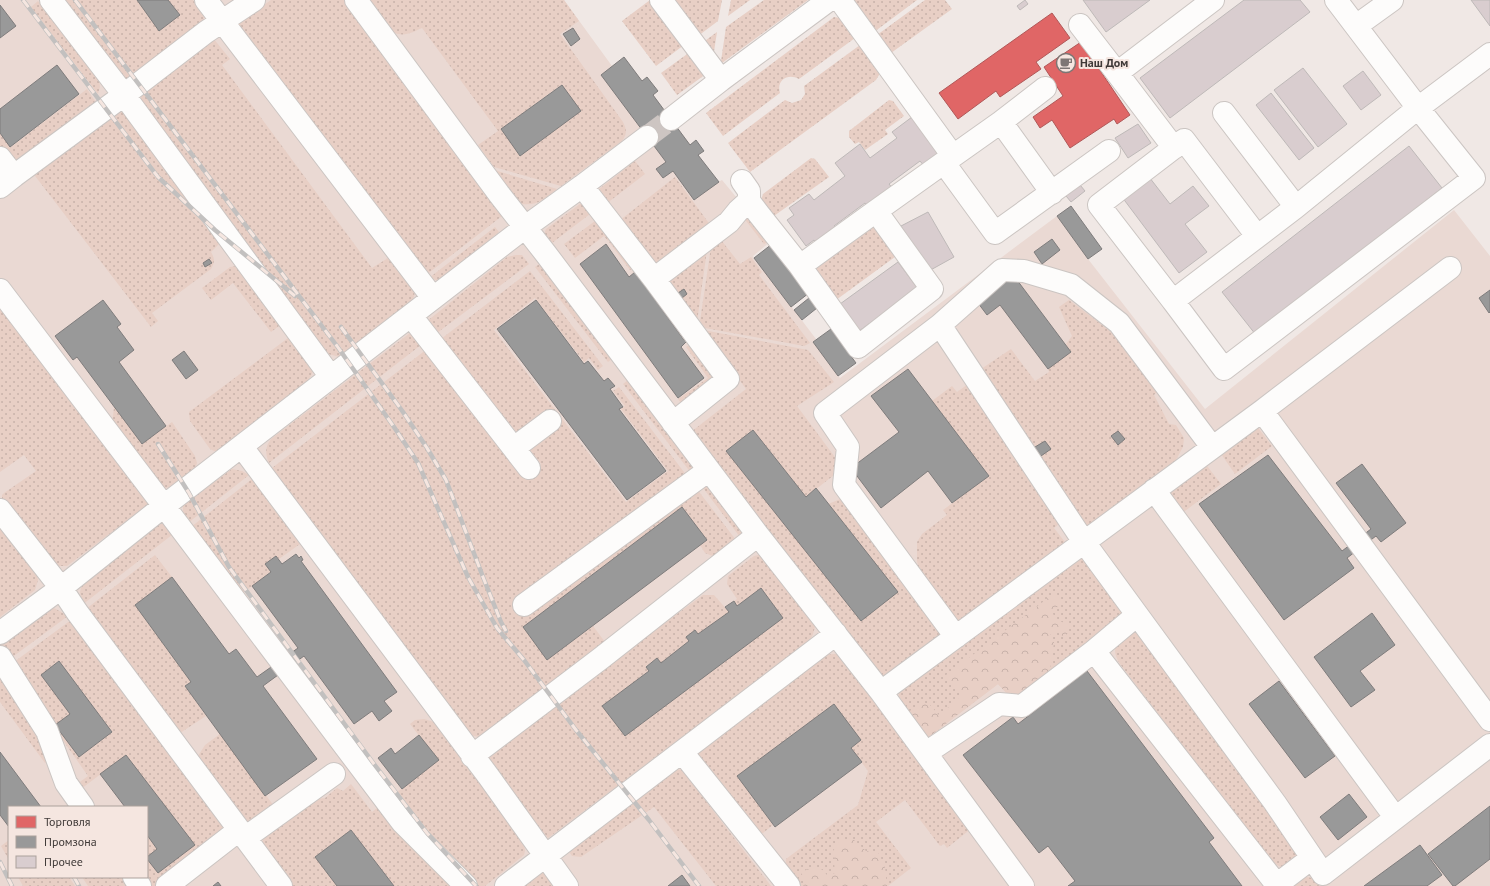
<svg xmlns="http://www.w3.org/2000/svg" width="1490" height="886" font-family="'PT Sans',sans-serif">
  <defs>
    <pattern id="grass-dots" width="8" height="8" patternUnits="userSpaceOnUse"><rect width="8" height="8" fill="#e8cfc5"/><path d="M2 2h.1M6 6h.1" fill="none" stroke="#c8b2aa" stroke-width="1.8" stroke-linecap="round"/></pattern>
    <pattern id="forest-crowns" width="20" height="18" patternUnits="userSpaceOnUse"><rect width="20" height="18" fill="#e8cfc5"/><path d="M2 6a3 3 0 1 1 6 0M12 15a3 3 0 1 1 6 0" fill="none" stroke="#c8b2aa"/></pattern>
  </defs>
  <rect width="100%" height="100%" fill="#f0e8e5"/>
  <path fill="#ead9d3" fill-rule="evenodd" d="M0 0H564L612 66 624 57 642 81 647 77 658 91 653 95 698 155 718 182 722 180 751 215 770 242 753 256 816 339 813 342 840 378 1057 216 1088 259 1205 409 1454 210 1490 256V886H0ZM9 807H147V877H9Z"/>
  <path fill="url(#grass-dots)" fill-rule="evenodd" d="M59 0H137L159 31 180 15 168 0H193L204 17 202 27 127 82Z
    M271 0H344L502 216 426 275 237 24Z
    M366 0H564L579 21 560 34 623 122C627 130 627 134 622 141L561 186 494 167 478 145 498 131 422 28C415 31 407 36 398 34 390 33 372 7 366 0ZM561 85 581 111 520 155 501 129Z
    M650 0 684 45 656 66 622 21Z
    M672 0H722L718 21 698 36Z
    M731 0H750L728 16Z
    M764 0H808L722 63 721 61 726 27Z
    M855 0H917L874 32 855 5Z
    M925 0H945L952 9 891 53 877 35Z
    M38 1 99 79 100 87 98 94 31 7Z
    M834 17 840 18 855 38 799 79C788 73 776 80 780 93L723 136 706 113Z
    M717 32 713 58 702 43Z
    M213 38 230 59 222 65 372 268 388 258C395 264 411 281 414 290 416 294 413 299 411 302L340 357 328 354 139 102 148 83Z
    M860 45 879 72V75L876 80 750 172 728 143 785 100 792 103 801 100 805 94 804 86Z
    M690 52 706 74 677 95 661 73Z
    M87 89 95 101 91 107 14 168 0 160V133L11 147Z
    M889 100 893 101 904 116 885 130 888 134 865 150 859 142 855 144 849 137V131Z
    M128 108 219 244 211 252C215 259 215 262 211 269L152 313 158 321 151 327 32 172 100 120Z
    M811 158 815 159 829 177 771 218 761 200 763 194Z
    M635 161 645 174 606 204 598 190Z
    M491 169 557 189C541 201 537 207 516 203Z
    M675 177 711 226 658 267 619 221Z
    M580 204H584L594 211 548 246 543 237 546 229Z
    M746 215 769 241 764 244 743 217Z
    M599 218 613 236 608 241 604 236 575 258 564 244Z
    M878 224 899 254 836 300 814 270Z
    M495 227 499 232 439 280H435L429 278Z
    M614 238 636 266 630 270 609 242Z
    M721 240 740 264 751 257 762 272 759 275 810 343 804 346 705 328 700 321 711 247Z
    M707 250 697 322 669 285 668 280Z
    M516 255H522L529 264 433 336 426 322 507 257Z
    M541 263 613 358 608 362 535 267Z
    M237 266 283 323 271 332 233 283 211 300 202 288 230 267Z
    M530 271 603 366 598 370 589 358 584 362 535 298 494 330 626 502 668 471 621 409 625 406 613 391 619 387 739 544 715 557 705 553 700 545 707 540 682 507 523 627 547 660 593 626 605 642 479 737 470 735 464 732 272 468 431 346 488 432 524 477 541 464 506 419 500 424 437 342Z
    M1069 300 1114 334 1163 385 1154 395 1169 424 1176 425 1184 438 1183 447 1171 469 1085 532 981 369 1011 349 1035 381 1049 372 1048 369 1071 352 1066 344 1072 336 1059 307Z
    M0 303 154 500 67 566H56L2 499V495L4 493 36 471 24 455 0 472Z
    M414 330 426 341 269 463C265 453 265 447 271 439Z
    M703 330 808 350 834 382 797 406 843 468 806 497 753 430 726 451 861 621 898 592 828 504 843 498 944 632 888 677H881L691 432 746 389Z
    M292 335C296 341 312 359 313 364 315 372 309 379 304 385L219 451H214L210 449 190 421 189 412Z
    M693 342 714 377 681 403 678 399 708 378 686 347Z
    M629 379 695 467 691 473 623 384Z
    M971 382 1065 519 1054 528 1068 546 958 624 920 574 917 561V542L922 534 947 515 943 510 989 476 932 401 952 386 957 392Z
    M114 407 142 444 172 422 195 456 197 463 195 469 173 487 162 488 112 425Z
    M1255 424 1272 446 1235 474 1219 451Z
    M1204 462 1221 484 1181 514 1164 492Z
    M232 469 242 471 249 475 188 523 183 511V505Z
    M252 479 300 544 279 559 276 556 265 564 271 572 240 595 191 527Z
    M700 484H707L748 535 743 541Z
    M166 516 177 531 82 605 80 592 82 584Z
    M0 525 36 572 38 580 35 590 0 617Z
    M155 555 172 577 135 605 191 682 185 686 206 716 180 733 86 609Z
    M759 555 764 556 816 623 813 634 809 642 548 838 488 763V757L499 744 703 595H714L729 612 698 634 695 630 686 637 689 641 661 663 657 658 646 666 649 671 602 706 625 736 783 618 761 588 737 606 734 601 737 599 727 584 728 576 754 556Z
    M1083 555 1125 615 1012 699 998 684 926 739 898 698 900 691Z
    M54 608 68 616 7 661 0 651V645L47 609Z
    M71 620 228 832 155 886H143L147 877V859L158 873 194 845 126 755 81 789 77 784 88 776 10 665ZM59 661 112 732 79 757 55 725 70 714 41 675Z
    M1133 627 1302 860 1293 867H1281L1271 862 1241 822 1120 664C1108 645 1120 640 1133 627Z
    M833 654H839L972 828 947 848 944 844 940 846 905 800 876 822 911 868 888 886H799L785 867 786 859 858 805 868 771 851 748 861 740 737 776 773 825 763 833H755L697 757 698 745 792 674 827 655Z
    M3 670 50 759 45 763 0 702V673Z
    M424 719 434 722 523 838 525 851 524 855 485 886H394L351 830 315 857 337 886H290L261 846 265 835 317 799 325 798 337 788 343 791 351 784 372 812 438 760 410 724 415 720Z
    M220 734 274 806 249 825 198 756 205 745Z
    M668 768 682 770 771 886H716L654 807 581 857 572 856 568 850Z
    M148 837 157 849 147 857V838Z
    M9 840V860L1 846Z
    M547 869 557 886H513Z
    M18 877H69L75 886H23Z
    M82 877H127L134 886H88Z
    M1306 877 1313 878 1320 886H1287L1297 878Z"/>
  <path fill="url(#forest-crowns)" d="M1056 592 1061 603 1052 613 1059 621 1068 624 1069 632 1064 637 1056 631 1050 635 1054 642 1050 671 1012 699 998 684 926 739 906 714 920 703 929 704 939 715 962 696 946 675Z
    M854 840 866 851 878 852 885 867 887 886H803L807 882 801 873 811 867 821 868 827 875 835 873 833 851 840 841Z"/>
  <path fill="#e06666" stroke="#b05858" d="M1052 13 1070 38 1036 62 1041 69 1000 97 996 91 958 119 939 93Z
    M1081 42 1130 115 1117 124 1114 119 1070 148 1052 120 1040 128 1033 117 1063 96 1044 67Z"/>
  <path fill="#999" stroke="#7e7c7c" d="M137 0H168L180 15 159 31Z
    M0 5 16 26 0 38Z
    M573 28 580 39 571 46 563 34Z
    M624 57 642 81 647 77 658 91 653 95 690 145 696 140 704 151 698 155 719 182 694 200 673 171 663 178 656 169 666 162 601 75Z
    M57 65 79 94 10 147 0 133V109Z
    M562 85 581 111 520 156 501 129Z
    M1071 206 1102 249 1088 259 1057 216Z
    M1052 239 1060 250 1042 264 1034 252Z
    M606 244 629 277 635 272 684 340 687 341 681 347 704 378 678 398 580 264Z
    M772 244 809 293 791 307 754 258Z
    M209 259 212 263 205 267 203 263Z
    M1011 272 1071 352 1048 369 1000 305 987 315 975 299Z
    M684 289 687 294 682 298 678 293Z
    M1490 290V312L1489 313 1479 298Z
    M809 298 817 308 802 320 794 310Z
    M103 300 121 324 117 327 134 350 119 362 166 426 142 444 77 357 73 360 55 336Z
    M536 300 584 364 588 361 604 381 608 378 615 386 610 389 623 407 619 409 666 471 627 500 497 329Z
    M831 329 856 363 838 376 813 342Z
    M184 351 198 370 186 379 172 360Z
    M908 369 989 476 952 503 928 471 881 508 851 468 899 432 871 396Z
    M753 430 806 497 816 488 898 592 861 621 726 451Z
    M1118 431 1125 439 1118 445 1111 436Z
    M1045 441 1051 449 1041 456 1035 447Z
    M1268 455 1342 551 1371 529 1336 483 1362 464 1406 523 1381 542 1376 536 1347 558 1354 568 1284 620 1199 504Z
    M682 507 707 540 547 660 523 627Z
    M296 554 299 558 301 556 303 560 301 561 397 692 384 701 392 711 379 721 372 711 354 724 304 656 263 686 317 759 265 796 185 686 191 682 135 605 172 577 229 654 236 649 257 677 298 648 252 586 271 572 265 564 276 556 282 564Z
    M761 588 783 618 625 736 602 706 649 671 646 667 657 658 661 663 689 641 686 637 695 630 698 634 729 612 725 607 734 601 737 606Z
    M1372 613 1395 645 1360 671 1375 690 1351 707 1314 657Z
    M59 661 112 732 79 757 55 725 70 714 41 675Z
    M1087 671 1214 838 1209 842 1242 886H1068L1075 881 1048 846 1039 853 963 755 1013 717 1018 724Z
    M1279 681 1335 756 1305 778 1249 704Z
    M834 704 861 740 851 748 862 762 775 827 737 776Z
    M419 735 439 760 402 789 378 758 391 748 395 754Z
    M0 752 41 807H9V827L0 815Z
    M126 755 195 845 158 873 147 859V857L157 849 147 835V807H125L100 774Z
    M1349 794 1367 817 1338 840 1320 817Z
    M1490 806V859L1455 886H1453L1428 854Z
    M351 830 394 886H337L315 857Z
    M1420 845 1442 875 1427 886H1364Z
    M682 875 690 886H668Z
    M218 882 221 886H213Z"/>
  <path fill="#d9cdcf" stroke="#beb9b8" d="M1025 0 1028 4 1020 10 1017 6Z
    M1083 0H1150L1106 32Z
    M1244 0H1300L1310 12 1170 118 1140 78Z
    M1471 0H1490V26Z
    M1303 68 1347 124 1318 147 1274 90Z
    M1363 71 1381 95 1361 110 1343 86Z
    M1271 93 1314 148 1299 160 1256 105Z
    M916 114 945 153 925 167 920 161 889 184 894 190 869 209 865 203 834 226 840 233 820 248 814 240 806 246 787 220 794 215 789 208 809 194 814 200 845 176 835 163 860 144 870 158 897 138 892 132Z
    M1138 124 1151 143 1128 158 1115 138Z
    M1409 146 1442 188 1256 335 1222 292Z
    M1146 173 1170 204 1193 186 1209 206 1185 224 1207 252 1179 273 1119 193Z
    M1076 180 1085 191 1071 202 1062 191Z
    M928 212 954 257 927 272 901 226Z
    M898 262 918 289 859 331 840 304Z"/>
  <g fill="none" stroke-linecap="round" stroke-linejoin="round">
    <path stroke="#cdc5c2" stroke-width="22" stroke-dasharray="22 11" stroke-linecap="butt" d="M647 137 671 119"/>
    <defs>
      <path id="minor" d="M206 0 433 298
        M254 0 206 32 124 95 331 377
        M356 0 499 194 546 254 758 535 600 659 472 756
        M661 0 721 80
        M840 0 953 156 1001 122 1052 193
        M1336 0 1418 108 1474 178 1224 369 1173 301 1296 207 1418 108 1490 54
        M1080 25 1117 73
        M1356 26 1392 0
        M1224 113 1296 207
        M671 119 721 80 829 0
        M1001 122 1045 88
        M1174 148 1117 73 1213 0
        M0 158 14 176 124 95 51 0
        M944 163 995 233 1109 151
        M742 181 749 191V201L758 213 800 266 858 347 932 289 876 211 953 156
        M582 186 647 137
        M0 187 14 176
        M800 266 876 211
        M654 279 729 222 738 211 749 201
        M0 290 164 506 524 228 582 186 654 279 728 379 673 423
        M1173 301 1099 205 1184 140 1257 236
        M411 316 529 468
        M940 325 1002 270 1024 271 1071 285 1119 323 1212 447
        M1262 411 1490 720
        M242 447 489 777 567 886
        M514 448 550 421
        M1154 490 1395 817
        M0 510 61 588 164 506 402 822 466 886
        M758 535 881 692 1262 411 1450 268
        M524 605 709 470
        M1137 615 1094 651 1277 885
        M0 633 61 588 77 612 281 886
        M956 637 844 485 848 447 825 413 940 325 1084 542 1275 803 1323 874 1490 745
        M0 657 47 731 66 783 83 807
        M881 692 1023 886
        M682 752 789 886
        M926 753 999 704 1022 706 1094 651
        M245 838 334 774
        M134 877 140 886
        M167 886 239 830
        M506 886 836 634
        M1275 886 1312 858"/>
    </defs>
    <use href="#minor" stroke="#cbc5c2" stroke-width="24"/>
    <use href="#minor" stroke="#fdfcfb" stroke-width="22"/>
    <defs>
      <path id="rail" d="M23 0 158 177 215 230 295 296
        M75 0 337 346 394 427 418 463 468 577 497 628 524 660 576 730 649 820 699 886
        M341 327 403 412 427 448 446 480 483 577 501 622 506 631
        M158 444 189 493 229 567 374 764 427 833 476 886
        M0 862 12 886
        M74 877 79 886"/>
    </defs>
    <use href="#rail" stroke="#c2c0bf" stroke-width="4.5"/>
    <use href="#rail" stroke="#f5e6e0" stroke-width="3" stroke-dasharray="9" stroke-linecap="butt"/>
  </g>
  <defs>
    <symbol id="cafe-ring" viewBox="-11 -11 22 22"><circle r="9.5" fill="#f5e6e0" stroke="#7d7674" stroke-width="1.5"/><path d="M-5.5-4.5H6V0H3Q3 3.5 0 3.5H-2.5Q-5.5 3.5-5.5 0ZM3-3.2v2h1.7v-2ZM-6 4.5H4V6H-6Z" fill="#7d7674"/></symbol>
  </defs>
  <g fill-rule="evenodd">
    <use href="#cafe-ring" x="1055" y="52" width="22" height="22"/>
  </g>
  <g text-anchor="middle" stroke-width="4" stroke-linejoin="round" paint-order="stroke">
    <g font-size="12" font-weight="bold" fill="#3f3937" stroke="#f5e6e0" text-anchor="start">
      <text x="1080" y="67">Наш Дом</text>
    </g>
  </g>
  <rect x="8" y="806" width="140" height="72" fill="#f5e6e0" stroke="#aca19c"/>
  <rect x="16" y="816" width="20" height="12" fill="#e06666" stroke="#aca19c"/>
  <text x="44" y="826" font-size="12" fill="#3f3937">Торговля</text>
  <rect x="16" y="836" width="20" height="12" fill="#999999" stroke="#aca19c"/>
  <text x="44" y="846" font-size="12" fill="#3f3937">Промзона</text>
  <rect x="16" y="856" width="20" height="12" fill="#d9cdcf" stroke="#aca19c"/>
  <text x="44" y="866" font-size="12" fill="#3f3937">Прочее</text>
</svg>
